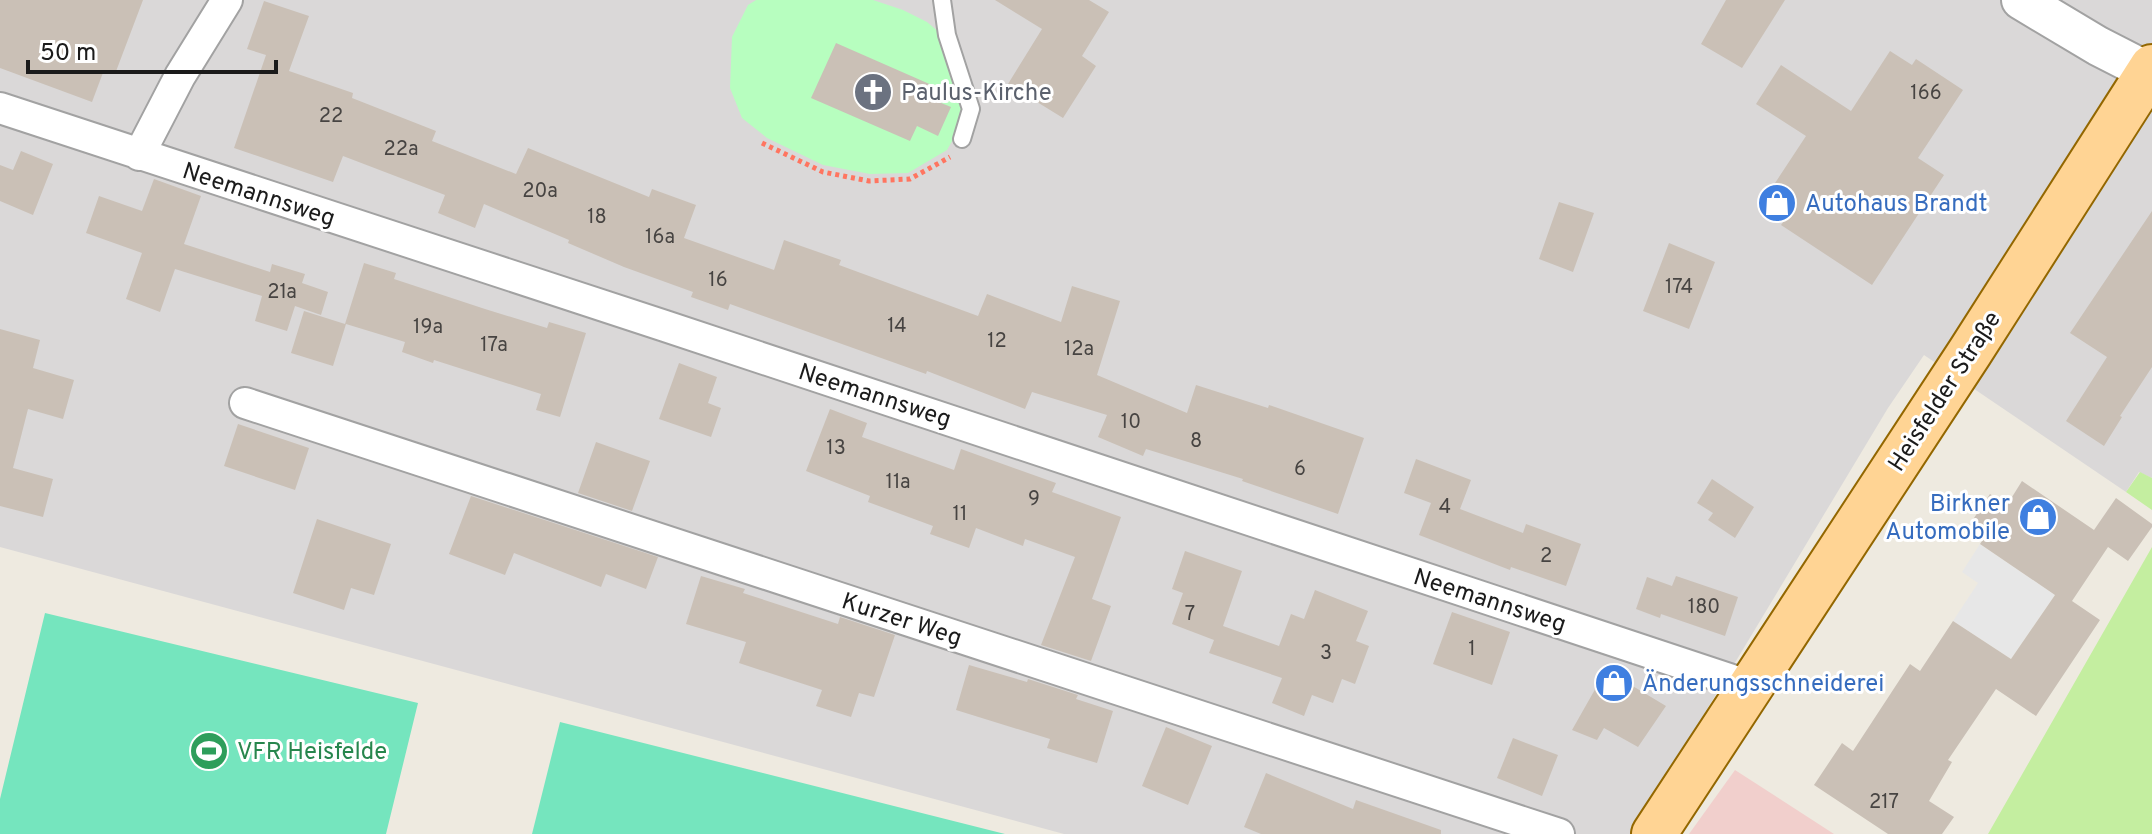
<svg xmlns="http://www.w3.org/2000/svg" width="2152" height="834" font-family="Overpass,sans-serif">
  <rect width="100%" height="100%" fill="#eeeae0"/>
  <path fill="#dad8d8" d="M0 0H2152V478L2139 472 2126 492 1924 355 1888 408 1632 834H1064L0 547Z"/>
  <path fill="#f1cfcc" d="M1735 770 1834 834H1689Z"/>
  <path fill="#c4eea0" d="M2140 472 2152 478V510L2126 492Z
    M2152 547V834H1988Z"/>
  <path fill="#b7febf" d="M756 0H873L903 10 927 22 940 33 963 107 955 136 947 150 908 173 870 174 823 165 767 138 742 118 730 88 732 37 748 5Z"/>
  <path fill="#75e5be" d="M45 613 418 703 386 834H0V799Z
    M560 722 1005 834H532Z"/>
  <path fill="#e7e7e7" d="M1980 544 2055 595 2011 659 1953 621 1978 583 1962 572Z"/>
  <path fill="#cac0b6" d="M0 0H143L115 74 104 70 92 102 0 68Z
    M995 0H1089L1109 12 1082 56 1096 66 1063 118 1008 84 1042 29Z
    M1726 0H1785L1742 68 1701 44Z
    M264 1 309 16 289 71 353 93 352 98 436 131 432 141 516 174 528 148 649 197 652 189 696 205 684 238 774 270 784 240 841 260 839 265 978 316 987 294 1061 322 1072 286 1120 301 1097 375 1187 413 1196 385 1268 408 1269 405 1364 438 1338 514 1242 481 1243 479 1146 449 1143 456 1098 437 1107 415 1032 392 1025 409 927 371 926 374 730 304 728 310 691 297 693 292 624 267 568 243 569 240 484 204 475 228 438 213 445 195 343 156 333 182 234 148 266 55 247 49Z
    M836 43 934 86 929 98 951 107 938 136 917 126 910 141 811 98Z
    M1890 51 1912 65 1916 59 1963 90 1918 158 1944 175 1872 285 1781 225 1784 221 1760 206 1806 136 1756 104 1781 65 1851 111Z
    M21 151 53 164 33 215 0 201V165L13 170Z
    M154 179 201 196 184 244 270 272 272 264 305 274 302 283 328 292 321 315 295 306 287 331 255 321 262 296 175 269 160 312 126 299 142 253 86 233 99 196 142 211Z
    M1559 202 1594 213 1573 272 1539 259Z
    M2152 211V367L2120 416 2122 417 2104 446 2066 421 2107 357 2070 333Z
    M1669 243 1715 262 1689 329 1643 311Z
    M364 263 396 273 394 279 485 309 547 328 549 322 586 333 560 417 536 410 541 394 434 360 433 363 402 352 405 342 346 324 333 366 291 353 304 311 345 324Z
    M0 329 40 340 33 368 74 380 63 419 28 409 13 468 53 479 43 517 0 506Z
    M679 363 717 377 708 403 721 408 711 437 659 419Z
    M830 409 867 423 862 437 954 470 961 449 1056 483 1052 492 1121 517 1092 599 1111 606 1091 661 1041 645 1075 557 1025 539 1023 546 976 528 969 548 930 534 933 526 868 502 870 496 806 471Z
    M238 424 309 448 295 490 224 466Z
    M596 442 650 461 632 511 578 493Z
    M1416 459 1471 480 1460 509 1523 533 1526 524 1581 544 1566 586 1511 567 1510 570 1419 535 1431 503 1404 493Z
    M1712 479 1754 507 1735 538 1708 520 1713 513 1697 503Z
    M2022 481 2094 530 2116 498 2152 524V527L2128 561 2108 547 2072 601 2100 620 2036 716 1996 689 1948 760 1952 762 1929 801 1954 817 1942 834H1888L1814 785 1842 743 1853 751 1910 664 1920 671 1953 621 2011 659 2055 595 1980 544 1982 541 1966 530 1990 494 2007 505Z
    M471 496 658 557 646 589 606 574 601 587 514 553 505 575 449 554Z
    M317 519 391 544 374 595 351 588 344 610 293 593Z
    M1185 551 1242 571 1223 626 1279 646 1291 614 1304 619 1315 590 1368 611 1356 641 1369 646 1355 684 1342 679 1333 703 1312 695 1304 716 1272 703 1282 678 1209 653 1214 640 1172 624 1183 593 1172 589Z
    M701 576 745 589 743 593 838 624 840 617 895 635 874 697 859 693 851 717 816 706 822 690 739 663 746 642 686 624Z
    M1676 576 1738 597 1725 636 1661 614 1660 618 1636 609 1647 577 1672 586Z
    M1452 612 1510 632 1492 685 1433 664Z
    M969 665 1027 682 1028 679 1078 695 1076 699 1113 711 1097 763 1047 748 1050 739 956 710Z
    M1606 670 1666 706 1638 747 1604 728 1597 740 1572 730Z
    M1166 727 1212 746 1188 805 1142 786Z
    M1513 738 1558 755 1542 796 1497 778Z
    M1266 773 1353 809 1356 800 1441 830V834H1261L1244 827Z"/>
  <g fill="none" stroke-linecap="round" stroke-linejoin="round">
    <defs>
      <path id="service" d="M942 0 947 35 971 109 962 139"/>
      <path id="minor" d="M0 108 665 326 1750 686
        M139 155 180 76 227 0
        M245 403 1559 834"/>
      <path id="tertiary" d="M2021 0 2098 46 2149 72"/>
      <path id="primary" d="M1654 834 1970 352 2152 67"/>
    </defs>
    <use href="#service" stroke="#a2a2a2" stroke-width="20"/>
    <use href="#minor" stroke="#a2a2a2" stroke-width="34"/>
    <use href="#tertiary" stroke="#a2a2a2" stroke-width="42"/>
    <use href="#primary" stroke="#936700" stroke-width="48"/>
    <path stroke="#ff7560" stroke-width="5" stroke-dasharray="4 4" stroke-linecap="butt" d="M762 143 823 172 869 181 910 179 950 157"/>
    <use href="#service" stroke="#fff" stroke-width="16"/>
    <use href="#minor" stroke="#fff" stroke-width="30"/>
    <use href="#tertiary" stroke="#fff" stroke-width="38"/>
    <use href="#primary" stroke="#ffd494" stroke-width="44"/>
  </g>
  <defs>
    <symbol id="church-disc" viewBox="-11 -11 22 22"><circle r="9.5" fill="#6b7280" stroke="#fff"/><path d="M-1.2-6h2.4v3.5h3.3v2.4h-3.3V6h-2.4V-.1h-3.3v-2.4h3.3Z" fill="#fff"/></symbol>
    <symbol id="shop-disc" viewBox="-11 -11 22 22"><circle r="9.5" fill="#3f7fe0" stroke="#fff"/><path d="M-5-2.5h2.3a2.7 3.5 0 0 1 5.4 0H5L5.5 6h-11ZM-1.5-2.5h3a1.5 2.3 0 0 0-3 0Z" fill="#fff"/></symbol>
    <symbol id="stadium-disc" viewBox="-11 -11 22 22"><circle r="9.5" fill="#2e9e5b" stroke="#fff"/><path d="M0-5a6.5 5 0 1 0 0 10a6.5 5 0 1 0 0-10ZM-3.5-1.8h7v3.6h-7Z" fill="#fff"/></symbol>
  </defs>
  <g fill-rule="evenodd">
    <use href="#church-disc" x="851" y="70" width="44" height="44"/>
    <use href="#shop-disc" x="1755" y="181" width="44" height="44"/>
    <use href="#shop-disc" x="2016" y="495" width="44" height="44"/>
    <use href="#shop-disc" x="1592" y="661" width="44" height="44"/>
    <use href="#stadium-disc" x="187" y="729" width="44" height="44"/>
  </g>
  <g text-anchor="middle" stroke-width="6" stroke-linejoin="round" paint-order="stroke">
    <g font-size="20" fill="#474442">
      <text x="1926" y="99">166</text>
      <text x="331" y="122">22</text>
      <text x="401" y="155">22a</text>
      <text x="540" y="197">20a</text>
      <text x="597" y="223">18</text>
      <text x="660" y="243">16a</text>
      <text x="718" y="286">16</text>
      <text x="1679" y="293">174</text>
      <text x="282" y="298">21a</text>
      <text x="897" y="332">14</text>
      <text x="428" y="333">19a</text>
      <text x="997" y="347">12</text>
      <text x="494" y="351">17a</text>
      <text x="1079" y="355">12a</text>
      <text x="1131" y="428">10</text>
      <text x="1196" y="447">8</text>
      <text x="836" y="454">13</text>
      <text x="1300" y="475">6</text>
      <text x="898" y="488">11a</text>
      <text x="1034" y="505">9</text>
      <text x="1445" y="513">4</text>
      <text x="960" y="520">11</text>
      <text x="1546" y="562">2</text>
      <text x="1704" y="613">180</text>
      <text x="1190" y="620">7</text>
      <text x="1472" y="655">1</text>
      <text x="1326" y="659">3</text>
      <text x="1884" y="808">217</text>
    </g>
    <g font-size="24" fill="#5b616d" stroke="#fff" text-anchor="start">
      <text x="901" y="100">Paulus-Kirche</text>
    </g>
    <g font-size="24" fill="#1b1b1b" stroke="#fff">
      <text transform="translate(259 194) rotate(18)" y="8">Neemannsweg</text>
      <text transform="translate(1944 391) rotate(-57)" y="8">Heisfelder Straße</text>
      <text transform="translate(875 395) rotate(18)" y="8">Neemannsweg</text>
      <text transform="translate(1490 600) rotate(18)" y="8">Neemannsweg</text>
      <text transform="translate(902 619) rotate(18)" y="8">Kurzer Weg</text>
    </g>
    <g font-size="24" fill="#366cbe" stroke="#fff" text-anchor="start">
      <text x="1805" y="211">Autohaus Brandt</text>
      <text x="2010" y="511" text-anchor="end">Birkner<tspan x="2010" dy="28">Automobile</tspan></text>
      <text x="1642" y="691">Änderungsschneiderei</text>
    </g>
    <g font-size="24" fill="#27864d" stroke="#fff" text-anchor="start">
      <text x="237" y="759">VFR Heisfelde</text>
    </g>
  </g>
  <path d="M28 60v12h248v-12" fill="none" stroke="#1b1b1b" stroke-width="4"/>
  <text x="40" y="60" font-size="24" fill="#1b1b1b" stroke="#ffffff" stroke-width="6" paint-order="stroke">50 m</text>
</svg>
